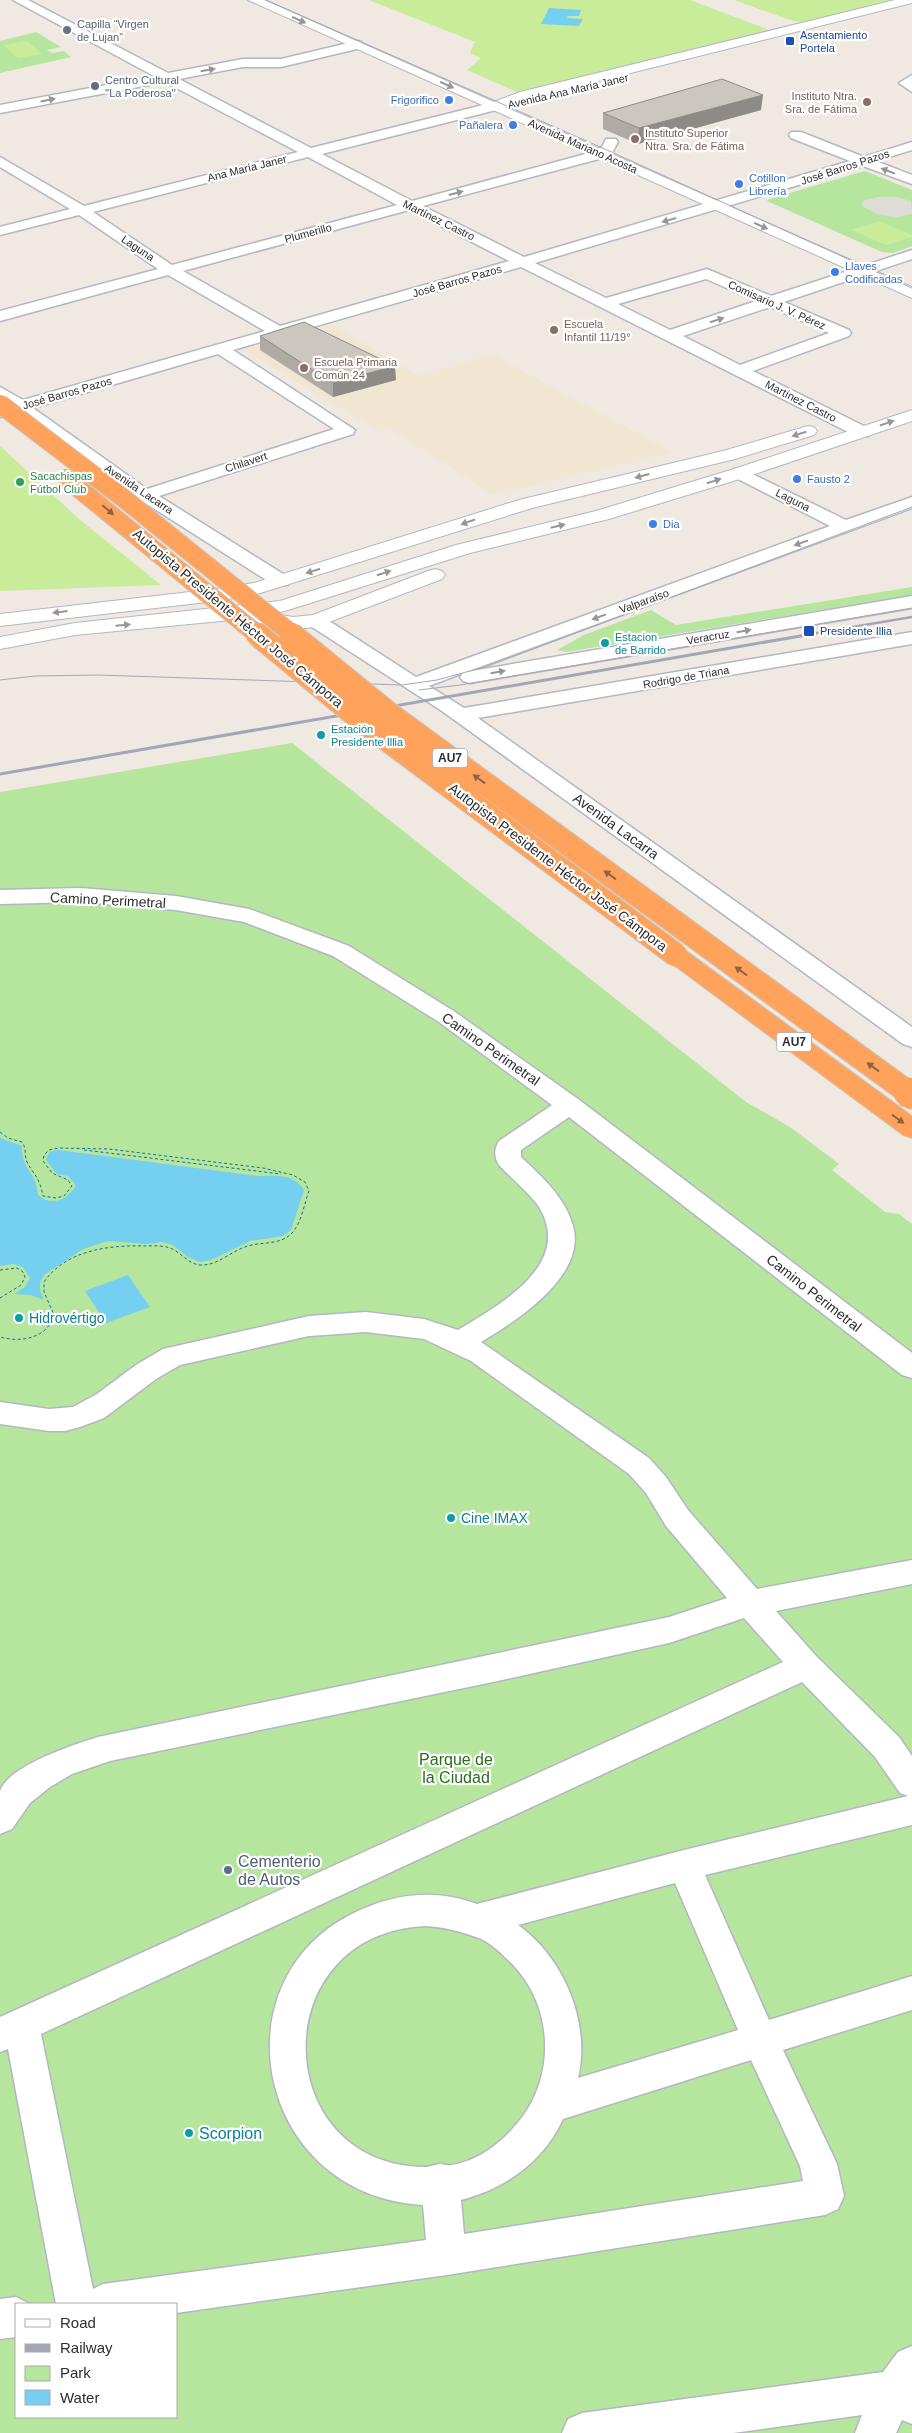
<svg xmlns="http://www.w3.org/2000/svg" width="912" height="2433" font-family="Arial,sans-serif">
  <rect width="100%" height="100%" fill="#efe9e1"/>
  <path fill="#f0e6d1" d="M333 325 418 376 491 354 674 453 492 494 389 428 379 431 243 350Z"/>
  <path fill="#b6e59e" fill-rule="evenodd" d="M36 32 61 47 47 50 52 53 64 51 71 57 0 73V41Z
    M865 171 912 190V246L893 253 882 252 767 201 769 199Z
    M912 587V595L566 652 557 650 584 635 651 610 676 625Z
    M292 743 746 1102 790 1127 839 1164 832 1170 885 1212 899 1214 912 1224V2433H0V792ZM16 2304H176V2417H16Z"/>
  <path fill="#c9ec9a" d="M369 0H690L769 30 517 92 467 70 481 58 470 53 475 42Z
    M734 0H895L804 22 793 21Z
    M27 41 42 54 18 58 3 45Z
    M879 221 912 235V237L886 245 851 230Z
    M0 446 79 519 161 585 0 591Z"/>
  <path fill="#dfdcd8" d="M878 197H896L911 201 912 214 897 217 879 215 863 207 862 203 865 200Z"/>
  <path fill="#75cff0" d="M549 8 581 10 579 16H568L567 18 583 19 579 26 541 24Z
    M0 1138 22 1146C21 1171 36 1170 38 1195 52 1207 68 1200 76 1185L68 1176 57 1174 46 1160 49 1152 58 1150 258 1176C276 1176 294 1173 304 1190L291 1230 283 1236 250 1241 211 1260 200 1262 188 1257 173 1245 162 1242 147 1244 108 1241 83 1249 44 1275C38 1284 39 1290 44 1300L31 1295 14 1294 25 1287 30 1278 23 1267 13 1264 0 1266Z
    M128 1275 150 1307 106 1323 85 1291Z"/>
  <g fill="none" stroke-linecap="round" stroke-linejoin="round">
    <path stroke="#0d6fa3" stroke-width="1" stroke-dasharray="3 2.5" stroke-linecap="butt" d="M0 1132 8 1138 22 1142C27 1149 24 1155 27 1162 35 1177 39 1176 43 1196L56 1198 64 1196 72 1186 68 1180 52 1173 43 1161 44 1155 49 1150 59 1148 109 1149 263 1168 293 1175 305 1182 309 1191C304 1204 302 1222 292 1233 280 1246 260 1241 245 1247 230 1252 217 1266 200 1265 188 1264 181 1252 170 1248 162 1245 152 1246 144 1246 109 1245 66 1250 44 1282V1292L54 1315C48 1338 21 1343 0 1337
      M84 1150 281 1174
      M0 1270 17 1268 23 1272 25 1277 21 1285 0 1298"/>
    <defs>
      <path id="street" d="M13 0H28L168 73 243 59H281L357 41 361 42 363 45 361 48 281 67H243L179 79 311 148 495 102 500 103 501 106 500 109 322 154 412 201 589 153 602 147 606 139H616L618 142 612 153 599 159 423 206 524 257 850 161 791 138 789 135 791 132H801L864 157 912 142V150L876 161 912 175V184L863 166 535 263 606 298 707 269 771 296 912 250V259L784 302 849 330 851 333 849 336 753 371 868 428 870 432 868 436H856L521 267 233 350 355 430 353 434 159 496 288 577 290 581 288 585H274L139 499 18 412 0 417V407L7 405 0 400V387L23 400 265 331 168 275 0 321V311L158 269 79 215 0 235V227L70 209 0 167V157L84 206 298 152 165 82 0 113V105L154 76ZM308 157 397 205 172 265 93 212ZM409 210 509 261 280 326 183 271ZM706 279 756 301 670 330 618 304ZM770 307 829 333 740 365 683 336ZM218 354 334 429 147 489 33 408Z
        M912 75V92L899 83Z
        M740 468 846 520 912 497V508L466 672 912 596V608L470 683 463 681 460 677 463 673 429 686 464 708 912 632V644L478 718 912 1027V1047L903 1044 442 711 309 625 306 621 309 617H323L416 677 830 526 734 477 731 473 734 469Z
        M81 888 176 896 249 909 349 946 455 1012 578 1099 912 1353V1378L902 1375 569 1117 521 1150V1157C542 1177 565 1197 573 1226 587 1276 516 1321 481 1342L649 1458 666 1477 688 1510 757 1589 912 1560V1584L776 1611 817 1657 899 1737 912 1756V1825L705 1875 769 2020 912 1976V2010L783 2050 837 2164 844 2196 838 2209 825 2215 447 2275 176 2313V2304H56L8 2049 0 2052V2017L783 1662 744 1618 669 1643 493 1682 110 1761 72 1774 50 1787 30 1803 12 1829 0 1834C0 1823 0 1800 0 1791 8 1766 75 1744 98 1737L669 1617 727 1598 666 1526 646 1493 629 1474 471 1361 424 1339 366 1332 309 1336 180 1365 156 1379 104 1418 80 1427 65 1431H49L0 1424V1402L49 1409 73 1407 97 1394 136 1365 163 1349 309 1316 366 1312 424 1319 458 1330C499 1305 577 1263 537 1204 526 1190 511 1178 499 1165 494 1157 494 1149 499 1141L552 1105 439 1022 333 956 244 922 176 910 81 902 0 904V890ZM802 1682 875 1757 900 1793 908 1796 684 1850 477 1904C441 1891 406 1892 370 1906 210 1966 252 2196 423 2205L426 2240 103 2284 93 2289 41 2034ZM675 1883 738 2030 578 2078C591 2023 564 1958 518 1925ZM425 1926C444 1927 459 1931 476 1937 487 1940 499 1951 507 1959 555 2002 558 2080 514 2127 503 2140 488 2152 472 2159 465 2162 453 2166 446 2165 441 2165 444 2163 439 2164 433 2165 430 2167 424 2167 269 2165 263 1934 425 1926ZM751 2060 800 2166 803 2181 464 2234 461 2200C505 2189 544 2161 563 2119Z
        M16 2297 30 2304H16V2337L0 2339V2299Z
        M912 2346V2424L902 2420 896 2433H855L862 2415 733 2433H562L568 2419 582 2413 883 2372 898 2352Z"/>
      <path id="secondary" d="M248 0H264L494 102 520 92 895 0H912V3L530 98 505 107 912 287V298Z
        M912 410V421L746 477 609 519 470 553 275 614 293 617 313 615 428 571 435 569 442 571 445 575 442 579 316 627 293 629 255 622 252 618 75 635 0 649V637L75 623 280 601 456 545 596 511 734 469Z
        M808 426 814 427 817 431 814 435 735 459 532 508 257 594 216 601 0 626V614L216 589 254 583 519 500 723 451Z"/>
      <path id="highway" d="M676 948 685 950 912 1116V1138L903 1135 667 960 664 955 667 950Z"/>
    </defs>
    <use href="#street" stroke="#b4b7c1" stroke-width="3"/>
    <use href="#secondary" stroke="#b4b7c1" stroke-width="2"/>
    <use href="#highway" stroke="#c9c9c9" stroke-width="2"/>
    <use href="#street" fill="#fff" fill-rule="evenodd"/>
    <use href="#secondary" fill="#fff" fill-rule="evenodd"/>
    <use href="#highway" fill="#ffa35c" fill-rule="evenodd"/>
    <path stroke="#a3a6b8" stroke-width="1" d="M266 0 607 150 912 288
      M0 680 35 676 98 675 402 685 437 680 488 666 912 507
      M419 690 460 685 912 608"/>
    <path stroke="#a3a6b8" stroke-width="2.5" d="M805 635 912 617"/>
    <path stroke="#a3a6b8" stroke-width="3" d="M0 774 812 634"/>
    <defs>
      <path id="highway-bridge-far2" d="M0 404 122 497 293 635
        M66 478 258 635"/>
      <path id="highway-bridge-far1" d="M257 634 366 724 676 955
        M291 634 388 713 909 1093"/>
      <path id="highway-bridge" d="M908 1092 912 1095"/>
    </defs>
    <use href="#highway-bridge-far2" stroke="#c9c9c9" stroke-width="20" stroke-linecap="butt"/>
    <use href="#highway-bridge-far1" stroke="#c9c9c9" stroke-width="25" stroke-linecap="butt"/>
    <use href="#highway-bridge" stroke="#c9c9c9" stroke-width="32" stroke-linecap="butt"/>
    <use href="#highway-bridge-far2" stroke="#ffa35c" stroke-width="18"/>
    <use href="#highway-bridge-far1" stroke="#ffa35c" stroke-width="23"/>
    <use href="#highway-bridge" stroke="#ffa35c" stroke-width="29"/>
  </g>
  <path fill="#afaba4" d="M761 110 638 144 603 129V113Z
    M260 336 396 380 333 397 260 350Z"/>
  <path fill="#8e8b86" d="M763 95 761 110 638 144 639 128Z
    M395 366 396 380 333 397V383Z"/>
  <path fill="#cbc7bf" stroke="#8e8b86" d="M722 79 763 95 639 128 603 113Z
    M304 322 395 366 333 383 260 336Z"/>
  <defs><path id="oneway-solid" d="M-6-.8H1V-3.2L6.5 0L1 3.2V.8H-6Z" transform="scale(1.25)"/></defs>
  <g fill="#969696">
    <use href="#oneway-solid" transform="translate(299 20) rotate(24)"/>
    <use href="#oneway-solid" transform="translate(208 70) rotate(-10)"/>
    <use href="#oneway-solid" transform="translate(447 85) rotate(24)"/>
    <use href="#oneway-solid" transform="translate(48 100) rotate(-11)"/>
    <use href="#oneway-solid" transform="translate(888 171) rotate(-159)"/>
    <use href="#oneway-solid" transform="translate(456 193) rotate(-15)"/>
    <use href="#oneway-solid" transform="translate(669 220) rotate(164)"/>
    <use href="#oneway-solid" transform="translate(761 226) rotate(24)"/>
    <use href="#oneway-solid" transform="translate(717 320) rotate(-18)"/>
    <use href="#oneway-solid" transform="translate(887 423) rotate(-19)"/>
    <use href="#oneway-solid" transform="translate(799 434) rotate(163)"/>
    <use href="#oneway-solid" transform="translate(642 476) rotate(165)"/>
    <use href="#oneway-solid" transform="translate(714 481) rotate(-17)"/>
    <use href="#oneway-solid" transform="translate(468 522) rotate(161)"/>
    <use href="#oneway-solid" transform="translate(558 526) rotate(-13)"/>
    <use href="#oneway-solid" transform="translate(801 543) rotate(160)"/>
    <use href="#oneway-solid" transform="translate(313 571) rotate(162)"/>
    <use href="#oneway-solid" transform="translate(384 573) rotate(-18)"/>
    <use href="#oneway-solid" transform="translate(60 612) rotate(173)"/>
    <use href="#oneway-solid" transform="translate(599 617) rotate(160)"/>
    <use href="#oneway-solid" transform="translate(123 625) rotate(-5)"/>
    <use href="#oneway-solid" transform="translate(744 631) rotate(-10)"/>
    <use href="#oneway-solid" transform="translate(498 672) rotate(-10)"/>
  </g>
  <g fill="#8c6343">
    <use href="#oneway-solid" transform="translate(108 510) rotate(40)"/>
    <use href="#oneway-solid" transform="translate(479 779) rotate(-144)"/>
    <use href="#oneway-solid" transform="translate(610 875) rotate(-144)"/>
    <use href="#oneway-solid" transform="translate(741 971) rotate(-144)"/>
    <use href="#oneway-solid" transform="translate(873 1067) rotate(-144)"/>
    <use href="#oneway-solid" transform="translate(898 1119) rotate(36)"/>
  </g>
  <circle fill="#6b7280" stroke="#fff" stroke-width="2" cx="67" cy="30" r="5"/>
  <g fill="#1a4fb4" stroke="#fff" stroke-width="2">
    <rect x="785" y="36" width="10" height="10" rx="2.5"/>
    <rect x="803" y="625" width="12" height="12" rx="2.5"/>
  </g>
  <g fill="#5c6f8a" stroke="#fff" stroke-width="2">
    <circle cx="95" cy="86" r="5"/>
    <circle cx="228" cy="1870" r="5"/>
  </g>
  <g fill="#3f7fe0" stroke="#fff" stroke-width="2">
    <circle cx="449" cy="100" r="5"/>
    <circle cx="513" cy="125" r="5"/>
    <circle cx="739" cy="184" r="5"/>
    <circle cx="835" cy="272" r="5"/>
    <circle cx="797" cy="479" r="5"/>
    <circle cx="653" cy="524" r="5"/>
  </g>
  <g fill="#8d6e63" stroke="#fff" stroke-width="2">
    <circle cx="867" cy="102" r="5"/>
    <circle cx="635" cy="139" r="5"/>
    <circle cx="554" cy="330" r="5"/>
    <circle cx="304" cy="368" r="5"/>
  </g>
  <circle fill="#2e9e5b" stroke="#fff" stroke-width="2" cx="20" cy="482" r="5"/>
  <g fill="#0f9aa8" stroke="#fff" stroke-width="2">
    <circle cx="605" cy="643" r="5"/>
    <circle cx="321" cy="735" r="5"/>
    <circle cx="19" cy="1318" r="5"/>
    <circle cx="451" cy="1518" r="5"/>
    <circle cx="189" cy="2133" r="5"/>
  </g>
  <g text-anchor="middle" stroke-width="4.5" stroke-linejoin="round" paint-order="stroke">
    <g font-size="11" fill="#5b616d" stroke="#fff" text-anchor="start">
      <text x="77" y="28">Capilla “Virgen<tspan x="77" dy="13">de Lujan”</tspan></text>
    </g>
    <g font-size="11" fill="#164399" stroke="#fff" text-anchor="start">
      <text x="800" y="39">Asentamiento<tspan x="800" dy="13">Portela</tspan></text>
      <text x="820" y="635">Presidente Illia</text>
    </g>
    <g font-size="11" fill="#4e5e75" stroke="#fff" text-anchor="start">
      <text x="105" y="84">Centro Cultural<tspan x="105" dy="13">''La Poderosa''</tspan></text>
    </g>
    <g font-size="11" fill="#2e2e2e" stroke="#fff">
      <text transform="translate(568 91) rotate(-13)" y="4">Avenida Ana María Janer</text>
      <text transform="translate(583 146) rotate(24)" y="4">Avenida Mariano Acosta</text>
      <text transform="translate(845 167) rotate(-18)" y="4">José Barros Pazos</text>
      <text transform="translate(247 168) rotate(-14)" y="4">Ana María Janer</text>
      <text transform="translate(439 220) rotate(26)" y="4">Martínez Castro</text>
      <text transform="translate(308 233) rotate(-15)" y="4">Plumerillo</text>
      <text transform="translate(138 248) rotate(34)" y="4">Laguna</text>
      <text transform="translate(457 281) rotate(-16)" y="4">José Barros Pazos</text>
      <text transform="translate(777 305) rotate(24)" y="4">Comisario J. V. Pérez</text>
      <text transform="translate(67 393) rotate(-16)" y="4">José Barros Pazos</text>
      <text transform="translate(801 401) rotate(27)" y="4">Martínez Castro</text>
      <text transform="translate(246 462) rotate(-18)" y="4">Chilavert</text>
      <text transform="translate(139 489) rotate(34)" y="4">Avenida Lacarra</text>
      <text transform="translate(793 500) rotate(27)" y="4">Laguna</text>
      <text transform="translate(644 601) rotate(-20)" y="4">Valparaíso</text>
      <text transform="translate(708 637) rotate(-10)" y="4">Veracruz</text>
      <text transform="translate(686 677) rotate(-10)" y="4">Rodrigo de Triana</text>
    </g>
    <g font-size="11" fill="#785e54" stroke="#fff" text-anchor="start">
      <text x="857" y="100" text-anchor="end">Instituto Ntra.<tspan x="857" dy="13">Sra. de Fátima</tspan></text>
      <text x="645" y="137">Instituto Superior<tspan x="645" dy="13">Ntra. Sra. de Fátima</tspan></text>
      <text x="564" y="328">Escuela<tspan x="564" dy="13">Infantil 11/19°</tspan></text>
      <text x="314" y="366">Escuela Primaria<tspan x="314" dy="13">Común 24</tspan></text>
    </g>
    <g font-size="11" fill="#366cbe" stroke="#fff" text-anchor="start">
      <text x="439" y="104" text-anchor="end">Frigorifico</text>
      <text x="503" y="129" text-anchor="end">Pañalera</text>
      <text x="749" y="182">Cotillon<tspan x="749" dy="13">Librería</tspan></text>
      <text x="845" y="270">Llaves<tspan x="845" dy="13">Codificadas</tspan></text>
      <text x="807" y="483">Fausto 2</text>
      <text x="663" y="528">Dia</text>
    </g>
    <g font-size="11" fill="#27864d" stroke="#fff" text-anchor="start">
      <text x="30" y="480">Sacachispas<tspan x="30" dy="13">Fútbol Club</tspan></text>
    </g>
    <g font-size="11" fill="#0d838f" stroke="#fff" text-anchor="start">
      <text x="615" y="641">Estacion<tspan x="615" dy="13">de Barrido</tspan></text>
      <text x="331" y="733">Estación<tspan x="331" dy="13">Presidente Illia</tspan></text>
    </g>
    <g fill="#fff" stroke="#6d6d6d" stroke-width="1">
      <rect x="432.5" y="748.5" width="35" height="19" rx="4"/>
      <rect x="776.5" y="1032.5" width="35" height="19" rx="4"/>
    </g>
    <g font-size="12" font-weight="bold" fill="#2e2e2e">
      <text x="450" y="762">AU7</text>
      <text x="794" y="1046">AU7</text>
    </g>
    <g font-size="14" fill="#2e2e2e" stroke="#fff">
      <text transform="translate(238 618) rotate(40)" y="5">Autopista Presidente Héctor José Cámpora</text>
      <text transform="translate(616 826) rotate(36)" y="5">Avenida Lacarra</text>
      <text transform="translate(558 867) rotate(37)" y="5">Autopista Presidente Héctor José Cámpora</text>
      <text transform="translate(108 900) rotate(3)" y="5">Camino Perimetral</text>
      <text transform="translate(491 1049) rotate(35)" y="5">Camino Perimetral</text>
      <text transform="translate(814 1293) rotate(38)" y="5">Camino Perimetral</text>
    </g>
    <g font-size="14" fill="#0d838f" stroke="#fff" text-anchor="start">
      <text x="29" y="1323">Hidrovértigo</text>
      <text x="461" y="1523">Cine IMAX</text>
    </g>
    <g font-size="16" fill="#2c6e1b" stroke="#fff">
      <text x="456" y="1765">Parque de<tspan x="456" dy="18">la Ciudad</tspan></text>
    </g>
    <g font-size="16" fill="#4e5e75" stroke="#fff" text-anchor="start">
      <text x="238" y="1867">Cementerio<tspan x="238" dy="18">de Autos</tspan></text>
    </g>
    <g font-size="16" fill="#0d838f" stroke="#fff" text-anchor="start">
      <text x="199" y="2139">Scorpion</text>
    </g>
  </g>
  <rect x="15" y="2303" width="162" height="115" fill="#ffffff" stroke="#ababab"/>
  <rect x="25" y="2319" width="25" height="8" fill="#ffffff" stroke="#ababab"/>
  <text x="60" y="2328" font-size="15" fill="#2e2e2e">Road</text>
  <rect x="25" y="2344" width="25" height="8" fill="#a3a6b8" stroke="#ababab"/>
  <text x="60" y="2353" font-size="15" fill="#2e2e2e">Railway</text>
  <rect x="25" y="2366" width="25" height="15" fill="#b6e59e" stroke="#ababab"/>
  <text x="60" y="2378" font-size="15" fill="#2e2e2e">Park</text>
  <rect x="25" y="2390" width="25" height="15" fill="#75cff0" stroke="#ababab"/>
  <text x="60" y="2403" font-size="15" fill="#2e2e2e">Water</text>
</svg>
